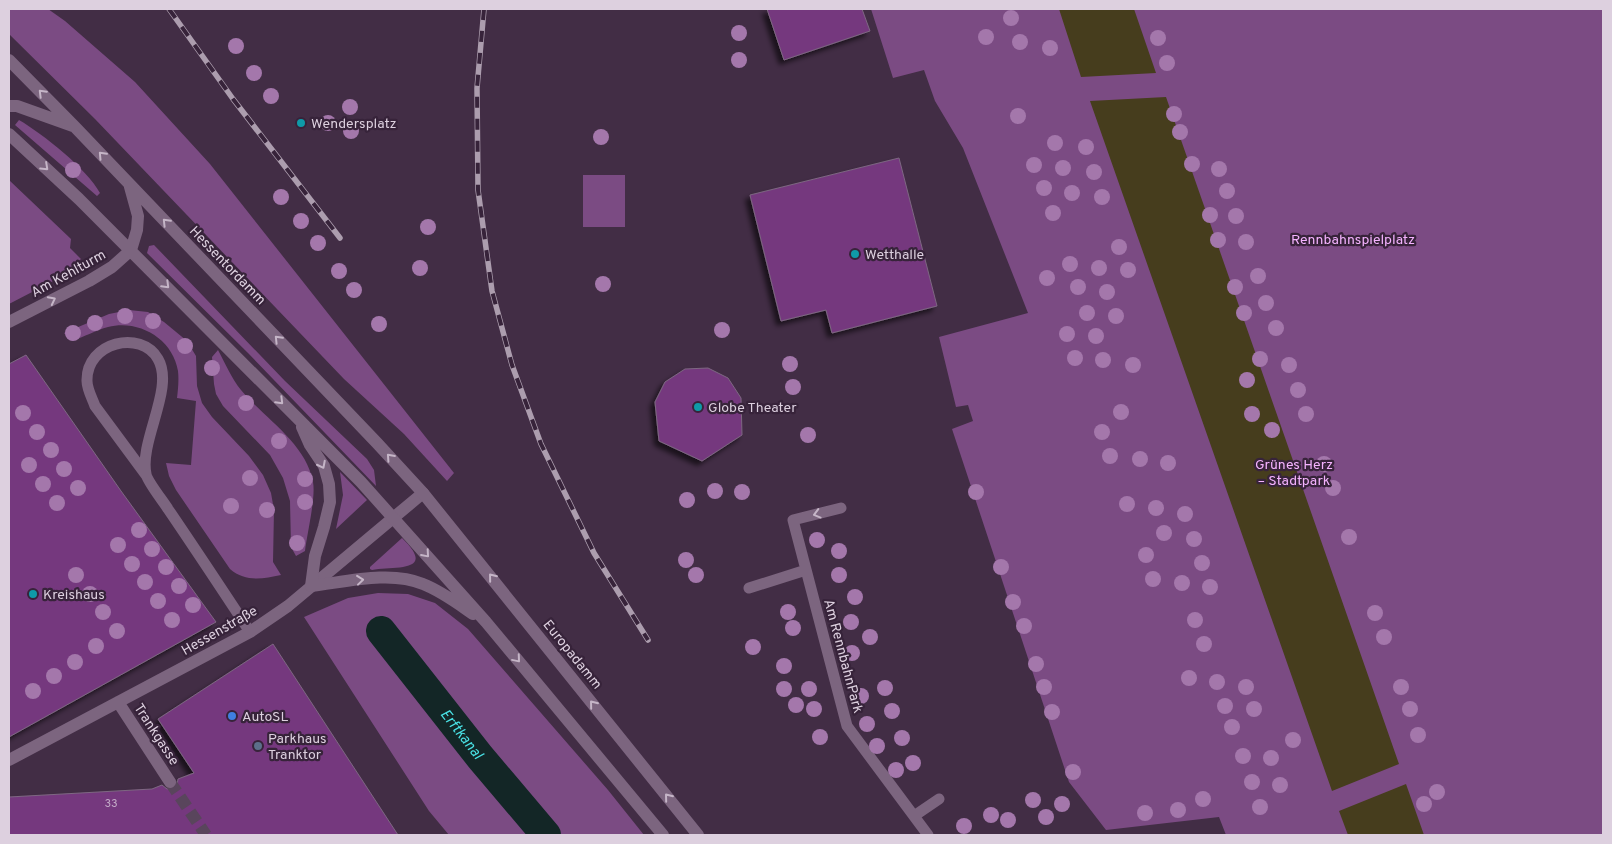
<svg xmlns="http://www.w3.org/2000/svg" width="1612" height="844" font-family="Overpass,sans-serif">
  <defs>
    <filter id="shadow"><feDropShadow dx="-4.5" dy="4.5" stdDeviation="2.5" flood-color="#0009"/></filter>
  </defs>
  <rect width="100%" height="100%" fill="#422d45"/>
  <path fill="#7b4b83" d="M9 9H48L65 21 135 82 210 164 454 473 447 481 404 434 344 379 95 119 9 34Z
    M871 9H1603V835H1226L1219 817 1106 830 1069 782 952 429 973 421 968 405 956 407 939 337 1028 313 963 148 935 101 924 70 893 78Z
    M19 120C43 134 87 169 100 193L97 196 15 125Z
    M583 175H625V227H583Z
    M9 180 71 239 70 248 81 259 63 276 9 304Z
    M154 245 285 381 367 459 374 470 376 486 248 353 147 253 149 246Z
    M129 310 148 312 164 322 187 341 196 356 197 386 202 403 212 417 249 456 263 475 271 493 274 510 273 562 281 575C262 579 245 582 230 569L176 490 169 476 166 463 191 465 196 401 177 398C178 390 179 380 178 371 173 339 139 319 108 327 96 330 84 337 72 341L64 333 109 314Z
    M218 350C225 363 232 379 241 390 265 419 306 443 313 482 316 497 307 534 305 551L296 556 291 547 290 501 283 478 270 455 223 406 216 394 214 384 212 357Z
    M340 472 367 500 336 529 343 495Z
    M402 538C438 573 394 566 372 570L370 569V567Z
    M378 593 408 594 435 603 468 629 608 790 644 835H557L487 752 388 626 374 635 474 765 533 835H449L429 811 304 617 348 598Z"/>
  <path fill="#463d1d" d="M1059 9H1134L1156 73 1081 77Z
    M1166 97 1399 764 1332 791 1090 101Z
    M1406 784 1424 835H1348L1339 811Z"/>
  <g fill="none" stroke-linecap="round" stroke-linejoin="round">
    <path stroke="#132626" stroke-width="30" id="s1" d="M381 631 480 757 546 835"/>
  </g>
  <path fill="#74397e" stroke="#7e6782" filter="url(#shadow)" d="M767 9H862L870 31 784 60Z
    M899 158 937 306 832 333 826 310 781 321 750 195Z
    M26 355 121 491 216 622 9 737V364Z
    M708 368 728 378 741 398 742 435 702 461 659 441 655 402 665 382 685 369Z
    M273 644 398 835H9V797L152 789 162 785 167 789 175 788 177 785 178 779 194 773 158 719Z"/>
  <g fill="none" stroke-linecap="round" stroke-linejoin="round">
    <path stroke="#59455c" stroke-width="12" stroke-dasharray="12 6" stroke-linecap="butt" d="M170 782 206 835"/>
    <path stroke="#7c657f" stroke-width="11" d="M146 475 95 406C92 398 87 389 87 381 86 342 141 329 158 359 175 388 139 441 146 474 147 481 163 501 168 509 196 550 223 591 250 632
      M841 508 793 520 847 726 928 835
      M749 588 806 570
      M914 816 939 799"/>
    <path stroke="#7c657f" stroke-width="12" d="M118 702 170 782
      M9 760 250 632 288 606 423 493"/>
    <path stroke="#7c657f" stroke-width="12" d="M9 60 75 127 377 443 423 493 698 835
      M9 106H17L73 126
      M9 134 79 199 361 482 486 622 663 835
      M9 322 89 281 112 267 131 250 137 230 138 216 130 187
      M302 427 310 445 324 466 329 484 330 502 324 527 315 556 311 586C345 582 391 570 423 584 441 591 457 603 473 614"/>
    <defs>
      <path id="rail" d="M169 9 233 99 340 238
        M484 9 477 88 478 190 492 291 512 365 541 444 594 553 648 640"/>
    </defs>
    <use href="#rail" stroke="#ac9dae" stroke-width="5.5"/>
    <use href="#rail" stroke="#37233a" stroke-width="4" stroke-dasharray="11" stroke-linecap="butt"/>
  </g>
  <g fill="#a477ab">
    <circle cx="1011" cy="18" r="8"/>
    <circle cx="739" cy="33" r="8"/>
    <circle cx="986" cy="37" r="8"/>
    <circle cx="1158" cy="38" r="8"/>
    <circle cx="1020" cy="42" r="8"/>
    <circle cx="236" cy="46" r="8"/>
    <circle cx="1050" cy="48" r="8"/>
    <circle cx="739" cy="60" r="8"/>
    <circle cx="1167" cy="63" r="8"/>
    <circle cx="254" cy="73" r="8"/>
    <circle cx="271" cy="96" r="8"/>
    <circle cx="350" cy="107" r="8"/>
    <circle cx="1174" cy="114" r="8"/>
    <circle cx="1018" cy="116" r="8"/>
    <circle cx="328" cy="123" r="8"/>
    <circle cx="351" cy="131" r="8"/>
    <circle cx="1180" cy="132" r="8"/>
    <circle cx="601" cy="137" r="8"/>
    <circle cx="1055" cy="143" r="8"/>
    <circle cx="1086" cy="147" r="8"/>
    <circle cx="1192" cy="164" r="8"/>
    <circle cx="1034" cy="165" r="8"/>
    <circle cx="1063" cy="168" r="8"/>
    <circle cx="1219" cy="169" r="8"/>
    <circle cx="73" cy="170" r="8"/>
    <circle cx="1094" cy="172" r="8"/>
    <circle cx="1044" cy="188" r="8"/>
    <circle cx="1227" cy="191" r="8"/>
    <circle cx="1072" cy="193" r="8"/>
    <circle cx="281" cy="197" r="8"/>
    <circle cx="1102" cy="197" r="8"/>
    <circle cx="1053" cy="213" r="8"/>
    <circle cx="1210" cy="215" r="8"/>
    <circle cx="1236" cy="216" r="8"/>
    <circle cx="301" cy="221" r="8"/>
    <circle cx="428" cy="227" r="8"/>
    <circle cx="1218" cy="240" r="8"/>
    <circle cx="1246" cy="242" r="8"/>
    <circle cx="318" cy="243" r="8"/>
    <circle cx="1119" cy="247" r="8"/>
    <circle cx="1070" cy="264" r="8"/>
    <circle cx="420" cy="268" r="8"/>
    <circle cx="1099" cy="268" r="8"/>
    <circle cx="1128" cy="270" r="8"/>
    <circle cx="339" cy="271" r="8"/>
    <circle cx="1258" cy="276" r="8"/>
    <circle cx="1047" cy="278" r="8"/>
    <circle cx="603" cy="284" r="8"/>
    <circle cx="1078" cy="287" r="8"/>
    <circle cx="1235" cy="287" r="8"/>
    <circle cx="354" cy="290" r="8"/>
    <circle cx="1107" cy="292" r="8"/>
    <circle cx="1266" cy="303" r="8"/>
    <circle cx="1087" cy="313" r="8"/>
    <circle cx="1244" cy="313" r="8"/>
    <circle cx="125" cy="316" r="8"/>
    <circle cx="1116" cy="316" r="8"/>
    <circle cx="153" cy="321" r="8"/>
    <circle cx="95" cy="323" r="8"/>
    <circle cx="379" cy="324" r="8"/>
    <circle cx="1276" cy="328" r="8"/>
    <circle cx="722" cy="330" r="8"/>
    <circle cx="73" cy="333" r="8"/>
    <circle cx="1067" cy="334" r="8"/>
    <circle cx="1096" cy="336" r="8"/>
    <circle cx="185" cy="346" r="8"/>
    <circle cx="1075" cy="358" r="8"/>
    <circle cx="1260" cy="359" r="8"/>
    <circle cx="1103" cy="360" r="8"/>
    <circle cx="790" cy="364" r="8"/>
    <circle cx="1133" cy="365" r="8"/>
    <circle cx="1289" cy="365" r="8"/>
    <circle cx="212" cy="368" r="8"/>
    <circle cx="1247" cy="380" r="8"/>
    <circle cx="793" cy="387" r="8"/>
    <circle cx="1298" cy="390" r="8"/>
    <circle cx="246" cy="403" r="8"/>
    <circle cx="1121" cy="412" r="8"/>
    <circle cx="23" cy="413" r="8"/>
    <circle cx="1252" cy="414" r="8"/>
    <circle cx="1306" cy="414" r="8"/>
    <circle cx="1272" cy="430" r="8"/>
    <circle cx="37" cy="432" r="8"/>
    <circle cx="1102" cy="432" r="8"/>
    <circle cx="808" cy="435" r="8"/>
    <circle cx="279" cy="441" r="8"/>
    <circle cx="51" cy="450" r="8"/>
    <circle cx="1110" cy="456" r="8"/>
    <circle cx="1140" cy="459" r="8"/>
    <circle cx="1168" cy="463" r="8"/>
    <circle cx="1324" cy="464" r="8"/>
    <circle cx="29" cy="465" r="8"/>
    <circle cx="64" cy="469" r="8"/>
    <circle cx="250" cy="478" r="8"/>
    <circle cx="305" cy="479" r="8"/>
    <circle cx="43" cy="484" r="8"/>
    <circle cx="78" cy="488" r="8"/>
    <circle cx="1333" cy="488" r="8"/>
    <circle cx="715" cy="491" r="8"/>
    <circle cx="742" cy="492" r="8"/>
    <circle cx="976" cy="492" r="8"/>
    <circle cx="687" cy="500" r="8"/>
    <circle cx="305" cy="502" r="8"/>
    <circle cx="57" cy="503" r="8"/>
    <circle cx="1127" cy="504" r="8"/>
    <circle cx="231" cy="506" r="8"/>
    <circle cx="1156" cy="508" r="8"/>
    <circle cx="267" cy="510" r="8"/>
    <circle cx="1185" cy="514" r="8"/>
    <circle cx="139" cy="530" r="8"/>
    <circle cx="1164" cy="533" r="8"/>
    <circle cx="1349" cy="537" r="8"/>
    <circle cx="1194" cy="539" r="8"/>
    <circle cx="817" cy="540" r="8"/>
    <circle cx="297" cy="543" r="8"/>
    <circle cx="118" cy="545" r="8"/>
    <circle cx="152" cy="549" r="8"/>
    <circle cx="839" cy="551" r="8"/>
    <circle cx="1146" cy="555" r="8"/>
    <circle cx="686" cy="560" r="8"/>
    <circle cx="1202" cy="563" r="8"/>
    <circle cx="132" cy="564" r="8"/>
    <circle cx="166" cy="567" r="8"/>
    <circle cx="1001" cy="567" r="8"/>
    <circle cx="76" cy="575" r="8"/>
    <circle cx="696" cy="575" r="8"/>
    <circle cx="839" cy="575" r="8"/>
    <circle cx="1153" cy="579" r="8"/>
    <circle cx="145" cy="582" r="8"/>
    <circle cx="1182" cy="583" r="8"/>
    <circle cx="179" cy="586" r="8"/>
    <circle cx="1210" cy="587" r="8"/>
    <circle cx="90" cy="594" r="8"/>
    <circle cx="855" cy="597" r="8"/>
    <circle cx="158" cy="601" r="8"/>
    <circle cx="1013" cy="602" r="8"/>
    <circle cx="193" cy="605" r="8"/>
    <circle cx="103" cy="612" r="8"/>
    <circle cx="788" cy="612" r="8"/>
    <circle cx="1375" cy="613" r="8"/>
    <circle cx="172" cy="620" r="8"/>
    <circle cx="1195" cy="620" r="8"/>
    <circle cx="851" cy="622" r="8"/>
    <circle cx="1024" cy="626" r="8"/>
    <circle cx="793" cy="628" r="8"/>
    <circle cx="117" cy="631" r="8"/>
    <circle cx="870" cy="637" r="8"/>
    <circle cx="1384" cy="637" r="8"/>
    <circle cx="1204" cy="644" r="8"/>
    <circle cx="96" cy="646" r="8"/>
    <circle cx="753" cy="647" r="8"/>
    <circle cx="852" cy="653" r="8"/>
    <circle cx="75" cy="662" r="8"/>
    <circle cx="1036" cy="664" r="8"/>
    <circle cx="784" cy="666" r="8"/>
    <circle cx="54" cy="676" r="8"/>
    <circle cx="1189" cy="678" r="8"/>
    <circle cx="1217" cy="682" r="8"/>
    <circle cx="1044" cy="687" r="8"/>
    <circle cx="1246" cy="687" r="8"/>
    <circle cx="1401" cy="687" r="8"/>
    <circle cx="885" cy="688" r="8"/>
    <circle cx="784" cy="689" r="8"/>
    <circle cx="809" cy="689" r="8"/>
    <circle cx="33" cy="691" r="8"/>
    <circle cx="861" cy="696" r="8"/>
    <circle cx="796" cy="705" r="8"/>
    <circle cx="1225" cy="706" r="8"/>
    <circle cx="814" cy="709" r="8"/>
    <circle cx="1254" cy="709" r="8"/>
    <circle cx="1410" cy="709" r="8"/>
    <circle cx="892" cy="711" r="8"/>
    <circle cx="1052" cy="712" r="8"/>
    <circle cx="867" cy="724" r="8"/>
    <circle cx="1232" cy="727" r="8"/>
    <circle cx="1418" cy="735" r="8"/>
    <circle cx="820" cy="737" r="8"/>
    <circle cx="902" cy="738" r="8"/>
    <circle cx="1293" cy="740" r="8"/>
    <circle cx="877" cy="746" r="8"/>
    <circle cx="1243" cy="756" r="8"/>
    <circle cx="1271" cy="758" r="8"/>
    <circle cx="913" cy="763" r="8"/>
    <circle cx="896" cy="770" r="8"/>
    <circle cx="1073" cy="772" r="8"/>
    <circle cx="1252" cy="782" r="8"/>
    <circle cx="1280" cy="785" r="8"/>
    <circle cx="1437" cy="792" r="8"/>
    <circle cx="1203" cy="799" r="8"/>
    <circle cx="1033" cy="800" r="8"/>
    <circle cx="1062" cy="804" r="8"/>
    <circle cx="1424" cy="804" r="8"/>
    <circle cx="1260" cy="807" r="8"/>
    <circle cx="1178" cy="810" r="8"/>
    <circle cx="1145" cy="813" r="8"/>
    <circle cx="991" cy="815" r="8"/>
    <circle cx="1046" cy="817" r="8"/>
    <circle cx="1008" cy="820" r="8"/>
    <circle cx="964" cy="826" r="8"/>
  </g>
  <defs><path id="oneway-chevron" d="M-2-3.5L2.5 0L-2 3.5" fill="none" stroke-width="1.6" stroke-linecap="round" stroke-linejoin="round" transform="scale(1.25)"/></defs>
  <g stroke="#c5b5c7">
    <use href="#oneway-chevron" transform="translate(42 93) rotate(-135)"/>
    <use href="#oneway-chevron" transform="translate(102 155) rotate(-133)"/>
    <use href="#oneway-chevron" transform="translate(45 167) rotate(43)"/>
    <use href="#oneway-chevron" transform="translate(166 222) rotate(-134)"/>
    <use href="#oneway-chevron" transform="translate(166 285) rotate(45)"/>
    <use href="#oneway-chevron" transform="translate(52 300) rotate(-27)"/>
    <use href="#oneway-chevron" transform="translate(278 339) rotate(-134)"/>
    <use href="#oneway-chevron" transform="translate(280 401) rotate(45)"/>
    <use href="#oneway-chevron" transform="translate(390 457) rotate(-132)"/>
    <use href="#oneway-chevron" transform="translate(322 465) rotate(63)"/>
    <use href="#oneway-chevron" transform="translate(817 514) rotate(165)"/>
    <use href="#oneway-chevron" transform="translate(426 554) rotate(49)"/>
    <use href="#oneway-chevron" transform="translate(492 577) rotate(-129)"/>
    <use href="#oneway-chevron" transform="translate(360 580) rotate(-6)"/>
    <use href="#oneway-chevron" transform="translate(517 659) rotate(50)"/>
    <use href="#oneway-chevron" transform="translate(593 704) rotate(-129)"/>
    <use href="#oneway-chevron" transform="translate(668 797) rotate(-129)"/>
  </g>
  <g fill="#0f9aa8" stroke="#37233a" stroke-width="2">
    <circle cx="301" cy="123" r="5"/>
    <circle cx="855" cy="254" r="5"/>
    <circle cx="698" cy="407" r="5"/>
    <circle cx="33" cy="594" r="5"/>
  </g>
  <circle fill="#3f7fe0" stroke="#37233a" stroke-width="2" cx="232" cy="716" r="5"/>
  <circle fill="#5c6f8a" stroke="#37233a" stroke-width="2" cx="258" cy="746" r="5"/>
  <g text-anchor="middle" stroke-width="4.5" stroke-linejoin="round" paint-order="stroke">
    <g font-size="11" fill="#c3aac7">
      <text x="111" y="807">33</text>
    </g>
    <g font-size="14" fill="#ddd0df" stroke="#37233a" text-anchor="start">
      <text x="311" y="128">Wendersplatz</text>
      <text x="865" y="259">Wetthalle</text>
      <text x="708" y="412">Globe Theater</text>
      <text x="43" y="599">Kreishaus</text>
      <text x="242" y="721">AutoSL</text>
      <text x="268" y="743">Parkhaus<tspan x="268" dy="16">Tranktor</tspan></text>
    </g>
    <g font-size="14" fill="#f5b3ff" stroke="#37233a">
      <text x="1353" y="244">Rennbahnspielplatz</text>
      <text x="1294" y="469">Grünes Herz<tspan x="1294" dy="16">– Stadtpark</tspan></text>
    </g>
    <g font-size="14" fill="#ddd0df" stroke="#37233a">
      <text transform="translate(228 265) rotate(46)" y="5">Hessentordamm</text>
      <text transform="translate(68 273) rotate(-29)" y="5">Am Kehlturm</text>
      <text transform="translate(219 630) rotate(-30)" y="5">Hessenstraße</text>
      <text transform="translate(573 654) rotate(51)" y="5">Europadamm</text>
      <text transform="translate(844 656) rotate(75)" y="5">Am RennbahnPark</text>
      <text transform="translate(157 734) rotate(57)" y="5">Trankgasse</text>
    </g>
    <g font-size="15" font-style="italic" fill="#49e1e5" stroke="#37233a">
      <text dy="5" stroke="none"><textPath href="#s1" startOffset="131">Erftkanal</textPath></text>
    </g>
  </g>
  <rect width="1612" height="844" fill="none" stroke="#ddd0df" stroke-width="20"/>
</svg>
